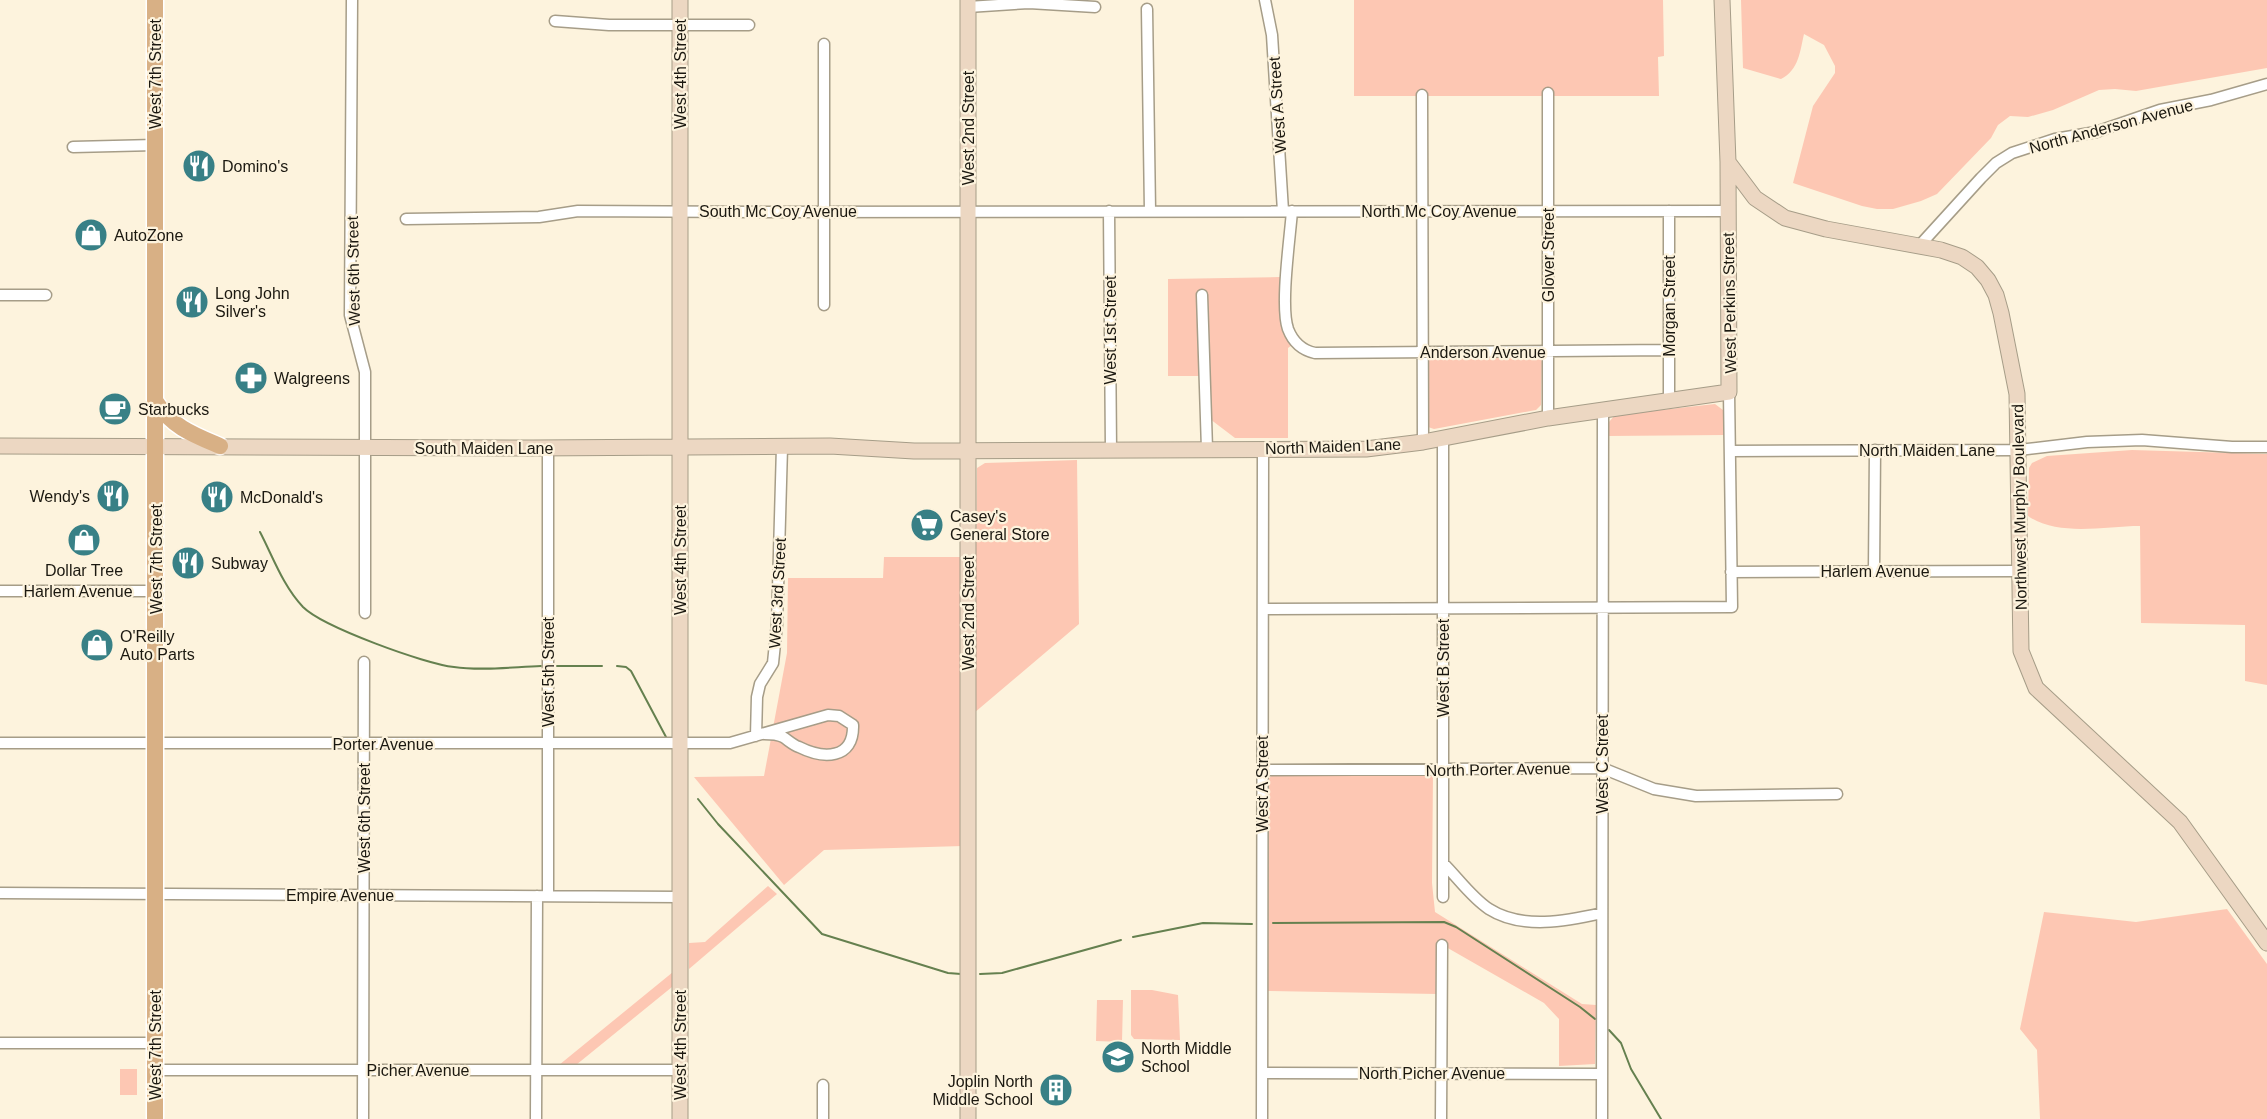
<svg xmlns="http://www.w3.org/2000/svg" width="2267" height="1119" font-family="Arial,sans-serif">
  <rect width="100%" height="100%" fill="#fdf3dd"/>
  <path fill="#fdc7b3" d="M1354 0H1663L1664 56 1658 57 1659 96H1354Z
    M1741 0H2267V68L2136 91 2115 89 2099 90 2053 110 2028 117 2010 116 1998 125 1991 138 1937 194 1921 201 1893 209H1877L1862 206 1793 183 1813 106 1835 73V66L1824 45 1804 34C1800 51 1799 70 1781 79L1743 68Z
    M1280 277 1282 331 1292 345 1288 348V438H1235L1210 419 1202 376H1168V279Z
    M1542 354 1541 405 1536 410 1434 429 1428 427V357Z
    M1715 404 1723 410 1724 435 1609 436V422L1615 415Z
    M2132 450 2267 454V685L2245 681V625L2141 623 2140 526C2105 526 2058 537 2028 516L2029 468 2032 463 2047 456Z
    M1077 460 1079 624 974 713 977 468 985 463Z
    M884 557H962L963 846 824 850 784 885 694 777 764 776 787 653 788 578H883Z
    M1274 774H1433L1432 883 1435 912 1582 1004 1596 1005 1595 1064 1559 1066V1019L1544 1003 1446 947 1436 944 1437 994 1268 991 1269 778Z
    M768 886 777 894 689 969V943L705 942Z
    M2227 909 2267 964V1119H2040L2037 1050 2020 1029 2044 912 2136 922Z
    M673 972 672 987 576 1065H559Z
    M1131 990H1152L1178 995 1180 1040 1134 1039 1131 1035Z
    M1097 1000H1123L1122 1042 1096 1041Z
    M120 1069H137V1095H120Z"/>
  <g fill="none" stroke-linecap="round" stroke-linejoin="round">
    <path stroke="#65804f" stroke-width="2" d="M260 532C273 557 283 586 303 607 323 627 425 664 454 667 482 671 513 667 541 666
      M556 666H602
      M617 666 626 667 631 671 666 737
      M698 799 718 824 822 934 948 973 961 974
      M1273 923 1444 922 1456 927 1580 1007 1595 1019
      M1133 937 1203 923 1252 924
      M980 974 1002 973 1121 940
      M1609 1030 1621 1043 1631 1069 1661 1119"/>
    <defs>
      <path id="street" d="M352 0 350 315 365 372V613
        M1265 0 1272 35 1283 211
        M968 7 1029 3 1095 7
        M1147 9 1150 211
        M555 21 609 25H749
        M824 44V305
        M1422 95 1423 442
        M73 147 155 145
        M1109 211 1111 450
        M1292 211C1290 238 1280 306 1288 329 1293 342 1301 350 1315 353L1669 350
        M1669 211V401
        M406 219 539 217 578 211 754 212 1728 211
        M1920 245 1981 178 1996 163 2012 153 2055 139 2096 132 2160 110 2211 100 2267 84
        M0 295H46
        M1202 295 1207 449
        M1548 418V93
        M1443 439V897
        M1730 451 2019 450 2087 442 2142 440 2232 447H2267
        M1874 571 1875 450
        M1731 572 2019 571
        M0 591H156
        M1263 609 1732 607 1729 392
        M756 736 757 697 760 684 773 663 777 624 782 447
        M0 743H730L828 715 839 716 853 725C854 760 823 759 799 747 793 745 788 740 783 737 777 734 770 734 764 734
        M1262 770 1602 768 1654 789 1696 796 1837 794
        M1443 863C1458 878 1472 898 1489 909 1522 930 1567 921 1602 913
        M0 893 680 897
        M548 896V448
        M0 1043H155
        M155 1070H680
        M1262 1073 1602 1074
        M363 1119 364 662
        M536 1119 537 896
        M823 1119V1085
        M1262 1119 1263 449
        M1441 1119 1442 945
        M1602 1119 1603 410"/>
      <path id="secondary" d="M968 0V1119
        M1728 162 1755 198 1785 218 1826 229 1941 250 1962 257 1977 267 1988 280 1996 295 2001 313 2017 394 2021 651 2036 688 2180 822 2267 943
        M0 446 533 448 830 446 914 451 1366 449 1423 442 1548 418 1729 392 1728 162 1722 0
        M680 1119V0"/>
      <path id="primary" d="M155 0V1119
        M156 402C172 427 194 435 220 446"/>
    </defs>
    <use href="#street" stroke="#a69d88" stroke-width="13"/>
    <use href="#secondary" stroke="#a69d88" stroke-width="17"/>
    <use href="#primary" stroke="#fff" stroke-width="19"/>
    <use href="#street" stroke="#fff" stroke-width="10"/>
    <use href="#secondary" stroke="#ecd7c2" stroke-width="15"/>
    <use href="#primary" stroke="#d8b085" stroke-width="16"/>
  </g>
  <defs>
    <symbol id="restaurant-disc" viewBox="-11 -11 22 22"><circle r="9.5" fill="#388086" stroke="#fdf3dd"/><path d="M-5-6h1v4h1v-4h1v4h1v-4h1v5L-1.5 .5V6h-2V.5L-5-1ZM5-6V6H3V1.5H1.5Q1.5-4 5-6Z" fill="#fff"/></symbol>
    <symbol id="shop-disc" viewBox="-11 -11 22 22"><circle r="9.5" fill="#388086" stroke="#fdf3dd"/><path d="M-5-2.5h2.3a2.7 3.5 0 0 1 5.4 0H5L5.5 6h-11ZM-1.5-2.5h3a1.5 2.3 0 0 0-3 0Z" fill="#fff"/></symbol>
    <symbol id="pharmacy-disc" viewBox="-11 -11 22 22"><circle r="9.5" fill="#388086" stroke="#fdf3dd"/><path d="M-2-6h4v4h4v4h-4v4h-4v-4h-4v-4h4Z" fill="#fff"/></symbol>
    <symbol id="cafe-disc" viewBox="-11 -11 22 22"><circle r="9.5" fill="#388086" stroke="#fdf3dd"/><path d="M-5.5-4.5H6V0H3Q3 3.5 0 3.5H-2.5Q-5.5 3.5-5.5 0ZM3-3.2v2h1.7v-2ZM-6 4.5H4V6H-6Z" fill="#fff"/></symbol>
    <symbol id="supermarket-disc" viewBox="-11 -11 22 22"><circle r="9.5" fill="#388086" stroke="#fdf3dd"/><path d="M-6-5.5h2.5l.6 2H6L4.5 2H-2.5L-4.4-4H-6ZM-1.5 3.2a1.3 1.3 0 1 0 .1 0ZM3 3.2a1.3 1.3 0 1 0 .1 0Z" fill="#fff"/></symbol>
    <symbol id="school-disc" viewBox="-11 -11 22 22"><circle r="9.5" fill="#388086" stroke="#fdf3dd"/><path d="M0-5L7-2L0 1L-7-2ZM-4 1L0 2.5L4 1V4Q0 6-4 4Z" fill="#fff"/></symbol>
    <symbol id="building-disc" viewBox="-11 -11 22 22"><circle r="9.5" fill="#388086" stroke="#fdf3dd"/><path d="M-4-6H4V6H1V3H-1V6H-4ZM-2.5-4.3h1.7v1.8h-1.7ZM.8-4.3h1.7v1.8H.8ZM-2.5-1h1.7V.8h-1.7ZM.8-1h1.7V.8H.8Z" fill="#fff"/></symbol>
  </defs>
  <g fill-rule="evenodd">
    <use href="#restaurant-disc" x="180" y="147" width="38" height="38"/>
    <use href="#shop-disc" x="72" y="216" width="38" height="38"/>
    <use href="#restaurant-disc" x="173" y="283" width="38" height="38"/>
    <use href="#pharmacy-disc" x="232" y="359" width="38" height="38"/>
    <use href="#cafe-disc" x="96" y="390" width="38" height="38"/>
    <use href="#restaurant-disc" x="94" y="477" width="38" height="38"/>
    <use href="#restaurant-disc" x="198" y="478" width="38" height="38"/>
    <use href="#supermarket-disc" x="908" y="506" width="38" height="38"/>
    <use href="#shop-disc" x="65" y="521" width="38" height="38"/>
    <use href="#restaurant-disc" x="169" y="544" width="38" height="38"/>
    <use href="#shop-disc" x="78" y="626" width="38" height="38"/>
    <use href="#school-disc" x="1099" y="1038" width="38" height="38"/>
    <use href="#building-disc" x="1037" y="1071" width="38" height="38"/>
  </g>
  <g text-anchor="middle" stroke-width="4.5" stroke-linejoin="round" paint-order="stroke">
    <g font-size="16" fill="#1b1810" stroke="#fdf3dd">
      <text transform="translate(155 74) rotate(-90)" y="6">West 7th Street</text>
      <text transform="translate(680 74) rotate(-90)" y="6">West 4th Street</text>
      <text transform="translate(1277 105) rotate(-94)" y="6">West A Street</text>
      <text transform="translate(2111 126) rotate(-15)" y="6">North Anderson Avenue</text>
      <text transform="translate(968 128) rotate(-90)" y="6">West 2nd Street</text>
      <text x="778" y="217">South Mc Coy Avenue</text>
      <text x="1439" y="217">North Mc Coy Avenue</text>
      <text transform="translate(1548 255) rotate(-90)" y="6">Glover Street</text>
      <text transform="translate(353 271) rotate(-91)" y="6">West 6th Street</text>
      <text transform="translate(1729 303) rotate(-91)" y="6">West Perkins Street</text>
      <text transform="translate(1669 306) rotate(-90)" y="6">Morgan Street</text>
      <text transform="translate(1110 330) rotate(-90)" y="6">West 1st Street</text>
      <text x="1483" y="358">Anderson Avenue</text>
      <text transform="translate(1333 446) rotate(-2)" y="6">North Maiden Lane</text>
      <text x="484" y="454">South Maiden Lane</text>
      <text x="1927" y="456">North Maiden Lane</text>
      <text transform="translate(2019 507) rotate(-91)" y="6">Northwest Murphy Boulevard</text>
      <text transform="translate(156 559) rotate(-90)" y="6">West 7th Street</text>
      <text transform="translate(680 560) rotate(-90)" y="6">West 4th Street</text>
      <text x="1875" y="577">Harlem Avenue</text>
      <text x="78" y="597">Harlem Avenue</text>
      <text transform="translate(777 593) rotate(-87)" y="6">West 3rd Street</text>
      <text transform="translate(968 613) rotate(-90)" y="6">West 2nd Street</text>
      <text transform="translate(1443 668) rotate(-90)" y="6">West B Street</text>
      <text transform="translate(548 672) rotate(-90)" y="6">West 5th Street</text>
      <text x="383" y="750">Porter Avenue</text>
      <text transform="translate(1602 764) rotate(-90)" y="6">West C Street</text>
      <text transform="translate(1498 769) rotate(-1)" y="6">North Porter Avenue</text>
      <text transform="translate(1262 784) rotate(-90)" y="6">West A Street</text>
      <text transform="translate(364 818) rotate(-90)" y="6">West 6th Street</text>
      <text x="340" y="901">Empire Avenue</text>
      <text transform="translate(155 1045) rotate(-90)" y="6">West 7th Street</text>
      <text transform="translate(680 1045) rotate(-90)" y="6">West 4th Street</text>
      <text x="418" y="1076">Picher Avenue</text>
      <text x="1432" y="1079">North Picher Avenue</text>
    </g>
    <g font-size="16" fill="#1b1810" stroke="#fdf3dd" text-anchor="start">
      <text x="222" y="172">Domino's</text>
      <text x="114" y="241">AutoZone</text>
      <text x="215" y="299">Long John<tspan x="215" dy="18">Silver's</tspan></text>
      <text x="274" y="384">Walgreens</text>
      <text x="138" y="415">Starbucks</text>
      <text x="90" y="502" text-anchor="end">Wendy's</text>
      <text x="240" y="503">McDonald's</text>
      <text x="950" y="522">Casey's<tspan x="950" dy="18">General Store</tspan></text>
      <text x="211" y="569">Subway</text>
      <text x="84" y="576" text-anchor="middle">Dollar Tree</text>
      <text x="120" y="642">O'Reilly<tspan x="120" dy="18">Auto Parts</tspan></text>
      <text x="1141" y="1054">North Middle<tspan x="1141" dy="18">School</tspan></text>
      <text x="1033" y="1087" text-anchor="end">Joplin North<tspan x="1033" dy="18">Middle School</tspan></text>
    </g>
  </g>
</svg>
